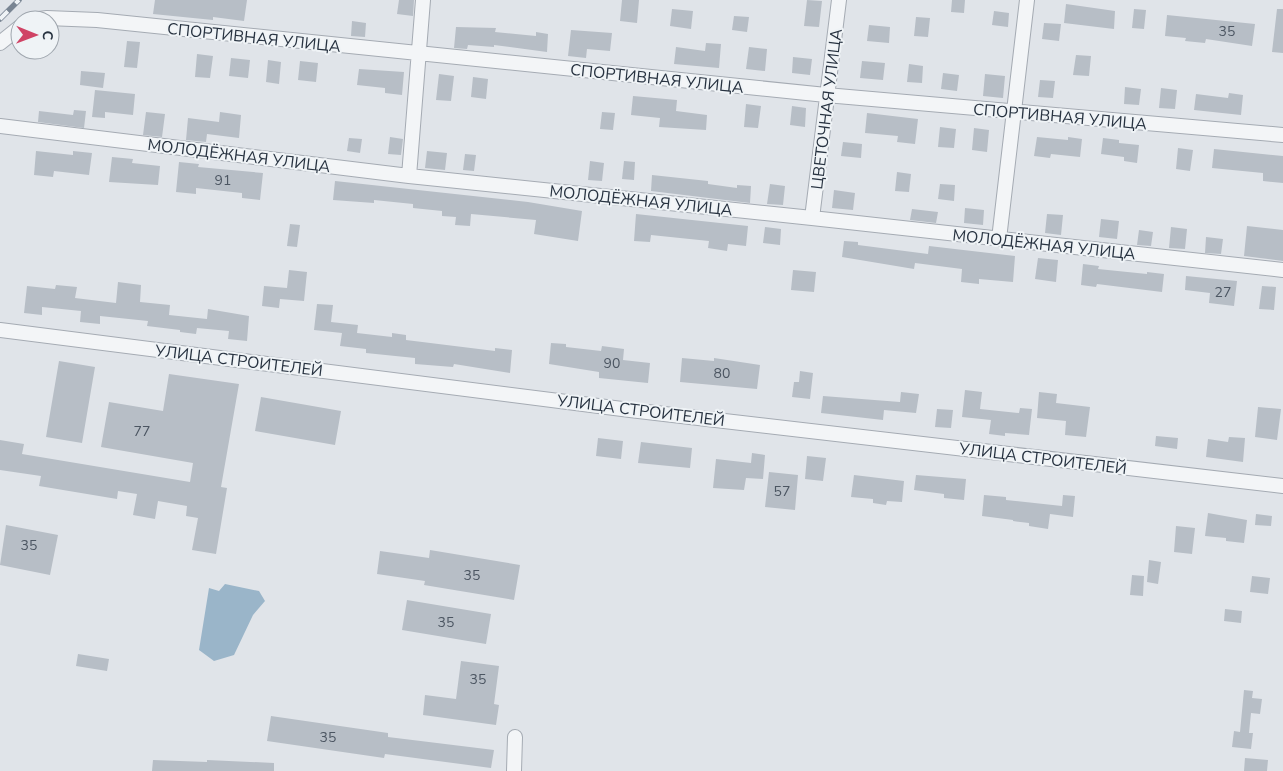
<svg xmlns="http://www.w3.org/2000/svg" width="1283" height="771" font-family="'Nunito Sans',sans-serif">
  <rect width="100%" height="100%" fill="#e0e4e9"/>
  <path fill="#9ab5c9" d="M225 584 259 591 265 601 253 615 234 655 214 661 199 650 209 588 219 591Z"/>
  <path fill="#b7bec6" d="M155 0H247L244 21 213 17V20L153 14Z
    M399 0H414L413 16 397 14Z
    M622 0H639L637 23 620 21Z
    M807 0 822 1 819 27 804 26Z
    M952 0H965L964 13 951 12Z
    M1066 4 1115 11 1114 29 1064 23Z
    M672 9 693 11 691 29 670 26Z
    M1134 9 1146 10 1144 29 1132 28Z
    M1277 9H1283V53L1272 52Z
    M994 11 1009 13 1008 27 992 25Z
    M1167 15 1255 24 1252 46 1206 39 1205 43 1185 41 1186 38 1165 36Z
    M734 16 749 17 747 32 732 30Z
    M916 17 930 18 928 37 914 36Z
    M352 21 366 23 365 37 351 36Z
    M1044 23 1061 24 1059 41 1042 39Z
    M869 25 890 27 889 43 867 41Z
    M456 27 496 28 495 32 536 36V32L548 34 547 52 494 45V47L468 45 467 49 454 48Z
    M571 30 612 33 610 51 587 49 586 58 568 56Z
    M127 41 140 42 137 68 124 67Z
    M706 43 721 44 719 68 674 64 676 47 705 51Z
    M749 47 767 49 765 71 746 69Z
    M197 54 213 56 210 78 195 77Z
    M1076 55 1091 56 1089 76 1073 75Z
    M793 57 812 59 810 75 792 73Z
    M231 58 250 60 248 78 229 76Z
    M268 60 281 62 279 84 266 82Z
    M300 61 318 63 316 82 298 80Z
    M862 61 885 63 883 80 860 78Z
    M909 64 923 66 922 83 907 82Z
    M359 69 404 72 402 95 385 93V88L357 85Z
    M81 71 105 73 103 88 80 85Z
    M943 73 959 75 957 91 941 89Z
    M439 74 454 76 451 101 436 100Z
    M985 74 1005 76 1003 98 983 96Z
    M473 77 488 79 486 99 471 97Z
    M1040 80 1055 81 1053 98 1038 97Z
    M1125 87 1141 89 1139 105 1124 104Z
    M1161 88 1177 90 1175 109 1159 108Z
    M95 90 135 94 133 115 105 112V118L92 117Z
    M1229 93 1243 95 1241 115 1194 110 1196 94 1228 98Z
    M633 96 677 100 676 111 707 115 706 130 659 127 660 118 631 115Z
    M746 104 761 106 758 128 744 127Z
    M792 106 806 108 805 127 790 125Z
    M74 110 86 111 84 128 38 122 39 111 73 115Z
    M146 112 165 114 162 137 143 135Z
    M220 112 241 115 239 138 207 134 206 142 186 140 188 118 219 122Z
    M602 112 615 113 613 130 600 129Z
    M867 113 918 119 915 144 897 142 898 136 865 133Z
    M940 127 956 129 954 148 938 147Z
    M974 128 989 130 987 152 972 150Z
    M390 137 403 139 401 155 388 154Z
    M1037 137 1068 140V137L1082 139 1080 157 1051 154 1050 158 1034 156Z
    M349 138 362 139 360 153 347 151Z
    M1103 138 1119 140V143L1139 145 1137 163 1124 161V157L1101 154Z
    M843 142 862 144 861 158 841 156Z
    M1178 148 1193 150 1190 171 1176 169Z
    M1214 149 1283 156V183L1263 181V173L1212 168Z
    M36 151 73 155V151L92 153 89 175 54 171 53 177 34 175Z
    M427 151 447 153 445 170 425 168Z
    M465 154 476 155 474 171 463 170Z
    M112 157 133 159 132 163 160 166 158 185 109 182Z
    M590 161 604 163 602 181 588 180Z
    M624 161 635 162 634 180 622 179Z
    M179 162 199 164 198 167 263 173 260 200 242 198V193L196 188V194L176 192Z
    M897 172 911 174 909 192 895 191Z
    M652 175 708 181V184L737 188V185L751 186 750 203 651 191Z
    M335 181 528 202 582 211 578 241 534 234 536 220 471 214 470 226 455 225 456 217 442 216V211L413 208V204L374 200V203L333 200Z
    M770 184 785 186 783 205 767 204Z
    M940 184 955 185 954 201 938 199Z
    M834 190 855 193 853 210 832 208Z
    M965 208 984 210 983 225 964 223Z
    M912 209 938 212 936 223 910 220Z
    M636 214 748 226 746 246 728 244 727 251 708 248 709 241 651 235 650 242 634 241Z
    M1047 214 1063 215 1061 235 1045 233Z
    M1101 219 1119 221 1117 239 1099 237Z
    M290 224 300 225 297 247 287 246Z
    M1247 226 1283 230V261L1244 256Z
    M765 227 781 229 780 245 763 243Z
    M1171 227 1187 229 1185 249 1169 248Z
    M1139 230 1153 232 1151 246 1137 245Z
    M1206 237 1223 239 1221 254 1205 253Z
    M844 241 858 242V245L928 254 929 246 1015 256 1013 282 979 279V284L961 282 962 269 915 263 914 269 842 257Z
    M1038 258 1058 260 1056 282 1035 279Z
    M1083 264 1099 266 1098 269 1147 274V272L1164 274 1162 292 1097 284 1096 287 1081 285Z
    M289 270 307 272 304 301 280 299 279 308 262 306 264 286 287 288Z
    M793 270 816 272 814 292 791 290Z
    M1186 276 1237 281 1234 306 1209 303 1210 293 1185 290Z
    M118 282 141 285 140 302 170 305 169 315 207 319 208 309 249 316 247 341 228 339 229 331 197 328 196 334 180 332V330L147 326 148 321 100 316V324L80 322 81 311 42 307V315L24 313 27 286 55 289 56 285 77 287 75 298 116 303Z
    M1262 286 1276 287 1274 310 1259 309Z
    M317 304 333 305 331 322 358 325 357 333 392 337V333L406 335V340L495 351V348L512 350 510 373 454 364 453 367 415 364V358L366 353V349L340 346 342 333 314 330Z
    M551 343 566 344V347L601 351 602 346 624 349 623 360 650 363 648 383 599 378V372L549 364Z
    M682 358 714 361V358L760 365 757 389 680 382Z
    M59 361 95 367 82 443 46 437Z
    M800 371 813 373 810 399 792 397 794 382H799Z
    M169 374 239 384 221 487 227 488 216 554 192 550 198 518 186 516 187 506 158 501 155 519 133 515 137 494 118 491 117 499 39 486 41 476 0 470V440L24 444 22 454 190 482 193 463 101 447 109 402 163 411Z
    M965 390 982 392 980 409 1019 413 1020 408 1032 409 1029 435 1005 433V436L989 434 991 420 962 417Z
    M901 392 919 394 916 413 884 410 883 420 821 413 823 396 900 402Z
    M1039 392 1057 394 1056 403 1090 407 1086 437 1065 435 1066 421 1037 418Z
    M261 397 341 411 335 445 255 431Z
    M1258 407 1281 409 1277 440 1255 437Z
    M937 409 953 410 951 428 935 427Z
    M1156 436 1178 438 1177 449 1155 446Z
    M1229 437 1245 438 1243 462 1206 457 1208 439 1228 442Z
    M598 438 623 441 621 459 596 456Z
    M641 442 692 448 690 468 638 463Z
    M752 453 765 455 763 479 746 478 744 490 713 488 716 459 751 463Z
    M807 456 826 458 823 481 805 479Z
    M769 472 798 475 795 510 765 507Z
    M854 475 904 481 902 502 887 501 886 505 873 503V499L851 497Z
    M916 475 966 479 964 500 944 498V494L914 490Z
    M984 495 1006 497V500L1062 506 1063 495 1075 496 1073 517 1050 514 1048 529 1029 526V523L1013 521V520L982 516Z
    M1208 513 1247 520 1244 543 1226 541V538L1205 536Z
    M1256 514 1272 516 1271 526 1255 525Z
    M6 525 58 535 50 575 0 565Z
    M1176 526 1195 528 1192 554 1174 552Z
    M430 550 520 565 514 600 424 585 425 581 377 574 380 551 429 558Z
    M1149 560 1161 562 1158 584 1147 582Z
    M1132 575 1144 576 1143 596 1130 595Z
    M1252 576 1270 578 1268 594 1250 592Z
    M407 600 491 614 486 644 402 630Z
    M1225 609 1242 611 1241 623 1224 621Z
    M78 654 109 659 107 671 76 666Z
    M461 661 499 666 494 704 499 705 496 725 423 715 425 695 456 699Z
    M1244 690 1253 691 1252 698 1262 699 1260 714 1251 713 1249 733H1253L1251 749 1232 747 1234 731 1240 732Z
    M271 716 388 733V737L494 750 491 768 385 754 384 758 267 741Z
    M1245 758 1268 760 1267 771H1244Z
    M153 760 207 762V760L274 763V771H152Z"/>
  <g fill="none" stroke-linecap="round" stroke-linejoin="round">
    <defs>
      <path id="street" d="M32 20 47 18 97 20 826 95 1283 135
        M0 43 20 27
        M0 126 409 176 812 218 1283 270
        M409 176 423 0
        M812 218 839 0
        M999 239 1027 0
        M0 330 630 410 1283 486
        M514 771 515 737"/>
    </defs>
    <use href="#street" stroke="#a5abb3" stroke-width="16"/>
    <use href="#street" stroke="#f3f5f7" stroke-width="14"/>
    <defs>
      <path id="rail" d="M0 19 19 0"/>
    </defs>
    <use href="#rail" stroke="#798593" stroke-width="5.5"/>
    <use href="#rail" stroke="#eff3f6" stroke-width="4" stroke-dasharray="11" stroke-linecap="butt"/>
  </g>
  <g text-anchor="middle" stroke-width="4" stroke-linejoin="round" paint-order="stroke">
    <g font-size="14" fill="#4c5662">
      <text x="1227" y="36">35</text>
      <text x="223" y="185">91</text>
      <text x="1223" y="297">27</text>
      <text x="612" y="368">90</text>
      <text x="722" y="378">80</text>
      <text x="142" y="436">77</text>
      <text x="782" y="496">57</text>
      <text x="29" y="550">35</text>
      <text x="472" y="580">35</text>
      <text x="446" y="627">35</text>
      <text x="478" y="684">35</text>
      <text x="328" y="742">35</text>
    </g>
    <g font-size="16" fill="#283341" stroke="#eff3f6">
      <text transform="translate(254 37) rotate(6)" y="6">СПОРТИВНАЯ УЛИЦА</text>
      <text transform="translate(657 78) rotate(6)" y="6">СПОРТИВНАЯ УЛИЦА</text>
      <text transform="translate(826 109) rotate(-83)" y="6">ЦВЕТОЧНАЯ УЛИЦА</text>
      <text transform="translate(1060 116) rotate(5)" y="6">СПОРТИВНАЯ УЛИЦА</text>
      <text transform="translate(239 155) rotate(7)" y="6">МОЛОДЁЖНАЯ УЛИЦА</text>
      <text transform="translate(641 200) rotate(6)" y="6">МОЛОДЁЖНАЯ УЛИЦА</text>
      <text transform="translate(1044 244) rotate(6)" y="6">МОЛОДЁЖНАЯ УЛИЦА</text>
      <text transform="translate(239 360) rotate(7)" y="6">УЛИЦА СТРОИТЕЛЕЙ</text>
      <text transform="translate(641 410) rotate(7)" y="6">УЛИЦА СТРОИТЕЛЕЙ</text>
      <text transform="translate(1043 458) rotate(7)" y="6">УЛИЦА СТРОИТЕЛЕЙ</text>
    </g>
  </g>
  <g transform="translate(35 35) rotate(91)"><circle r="24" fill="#eff3f6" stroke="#9fa6ae"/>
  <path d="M0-4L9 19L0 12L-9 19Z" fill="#d04365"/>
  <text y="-8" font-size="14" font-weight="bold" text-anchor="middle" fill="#283341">С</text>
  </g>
</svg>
